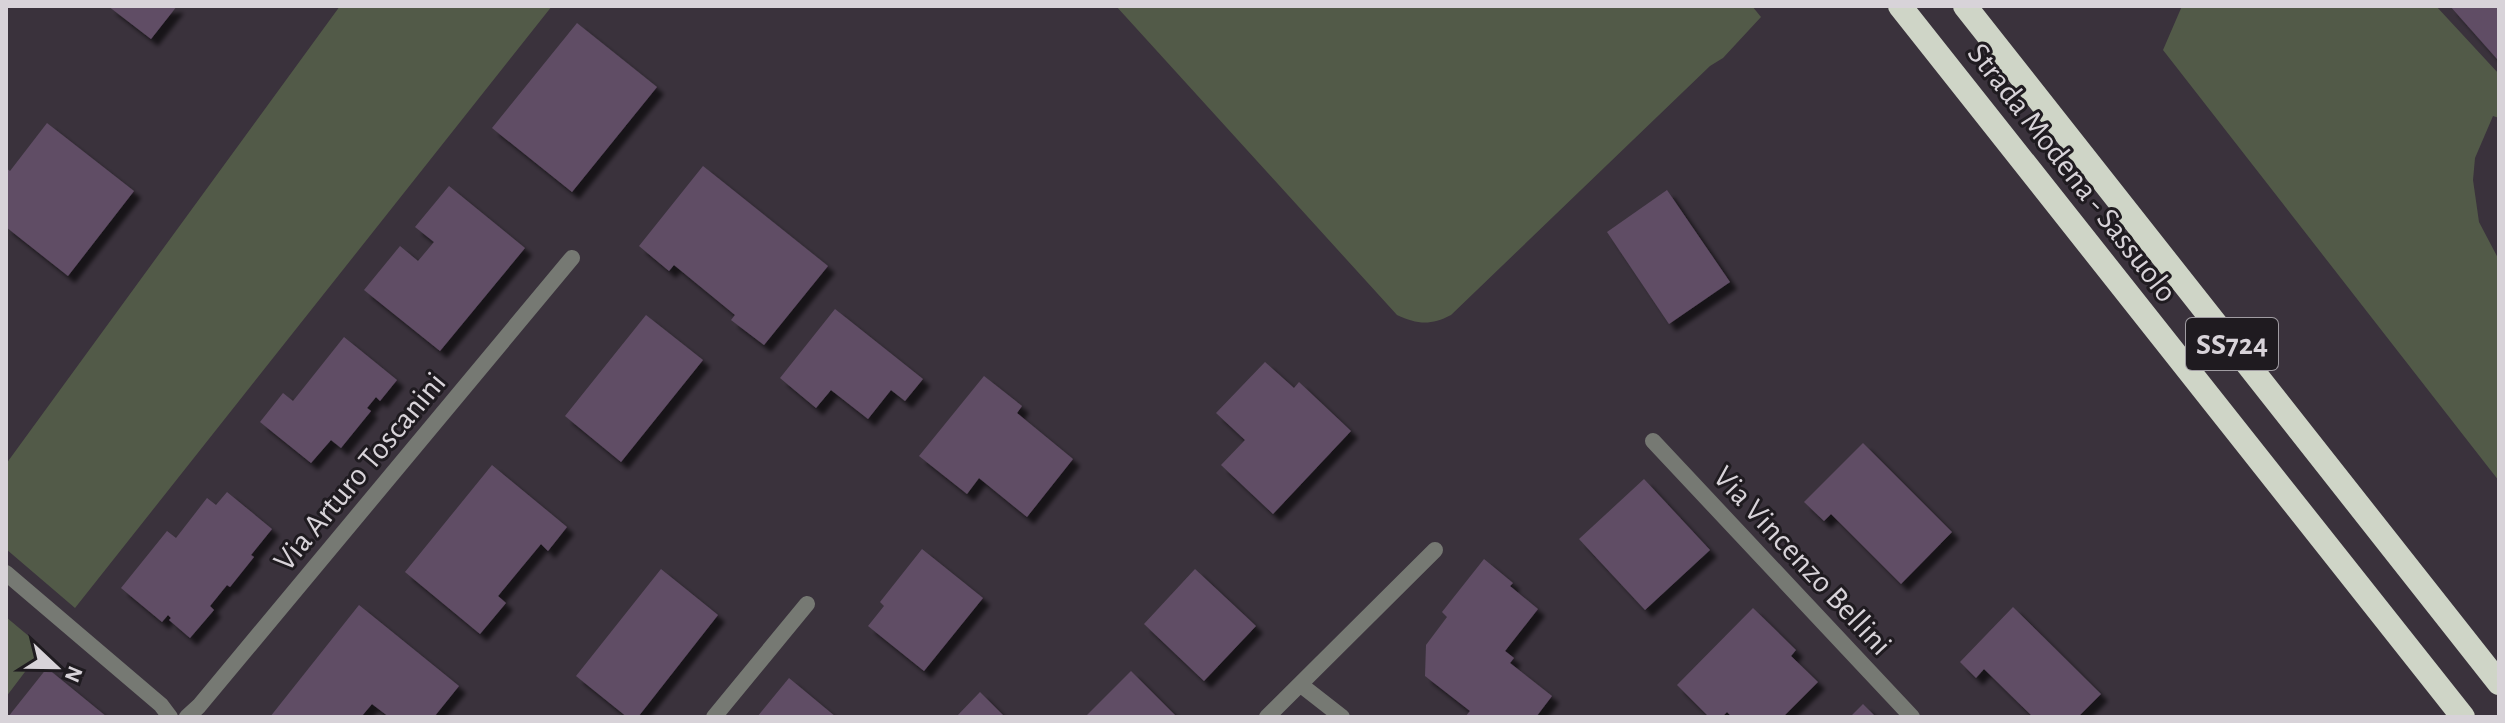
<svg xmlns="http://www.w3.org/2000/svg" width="2505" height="723" font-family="'Alegreya Sans',sans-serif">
  <defs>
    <filter id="shadow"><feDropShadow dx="7" dy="7" stdDeviation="2" flood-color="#0009"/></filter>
  </defs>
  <rect width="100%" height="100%" fill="#3a323c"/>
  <path fill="#525a48" d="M340 6H552L75 608 6 549V464Z
    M1116 6H1752L1761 17 1723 58 1710 66 1451 315C1430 326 1417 324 1397 315Z
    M2182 6H2436L2499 74V118L2493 116 2475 158 2473 180 2479 222 2499 260V481L2163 50Z
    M6 617 43 648 6 697Z"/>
  <path fill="#604d65" filter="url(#shadow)" d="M108 6H177L151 39Z
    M2450 6H2499V58L2497 59Z
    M577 23 657 87 572 192 492 128Z
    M47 123 134 191 68 276 6 227V168L10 171Z
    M703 166 828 266 764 345 731 320 735 315 674 265 669 271 639 246Z
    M449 186 525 248 440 351 364 290 400 246 418 261 434 242 415 227Z
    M1667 190 1730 282 1669 324 1607 232Z
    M835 309 923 379 905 401 891 390 868 419 831 390 816 408 780 378Z
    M646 315 703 360 621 462 565 416Z
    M344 337 397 380 380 401 376 397 367 408 371 411 341 448 331 440 311 463 260 422 283 393 293 401Z
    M1265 362 1294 388 1299 382 1351 431 1273 514 1221 465 1245 440 1216 413Z
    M984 376 1022 406 1017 413 1073 459 1027 517 979 478 967 494 919 456Z
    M1863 443 1952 532 1901 584 1831 514 1824 521 1804 502Z
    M492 465 567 527 548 551 541 544 498 596 506 603 480 634 405 572Z
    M1644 479 1710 550 1645 610 1579 539Z
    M227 492 272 529 251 555 254 557 230 587 227 585 210 606 214 610 190 638 169 620 171 618 168 615 162 622 121 588 167 531 176 538 207 498 216 505Z
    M922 549 983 598 924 671 868 626 884 606 880 602Z
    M1484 559 1513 583 1510 586 1538 609 1505 651 1514 658 1510 663 1552 696 1536 717H1465L1470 711 1425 676 1426 645 1447 617 1442 612Z
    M661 569 718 615 638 717H627L576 676Z
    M1195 569 1256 626 1204 681 1144 624Z
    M359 605 459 686 434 717H389L372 704 361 717H270Z
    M2013 607 2101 694 2078 717H2033L1984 669 1976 678 1960 662Z
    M1753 608 1796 650 1791 656 1818 682 1783 717H1732L1727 712 1722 717H1709L1677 685Z
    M47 668 107 717H8Z
    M1131 671 1177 717H1085Z
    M789 678 836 717H757Z
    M980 692 1005 717H956Z
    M1863 704 1876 717H1850Z"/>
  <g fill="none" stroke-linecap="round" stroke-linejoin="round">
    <path stroke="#767973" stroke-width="16" d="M1653 441 1912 717
      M6 573 161 705 170 717
      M1301 685 1342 717
      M187 717 199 706 572 258
      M714 717 807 604
      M1267 717 1435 550"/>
    <path stroke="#cfd5c7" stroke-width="24" d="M1900 6 2463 717
      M1965 6 2499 683"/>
  </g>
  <g text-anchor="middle" stroke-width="6" stroke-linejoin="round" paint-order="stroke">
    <rect fill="#1f1b20" stroke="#a09ca2" stroke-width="2" x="2186" y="318" width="92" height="52" rx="6"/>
    <g font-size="30" font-weight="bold" fill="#d8d3d9">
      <text x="2232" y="354">SS724</text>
    </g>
    <g font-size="32" fill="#d8d3d9" stroke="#1f1b20">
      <text transform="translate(2073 172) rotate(52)" y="11">Strada Modena - Sassuolo</text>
      <text transform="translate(359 471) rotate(-50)" y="11">Via Arturo Toscanini</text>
      <text transform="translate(1803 560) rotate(47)" y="11">Via Vincenzo Bellini</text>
    </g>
  </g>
  <rect width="2505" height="723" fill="none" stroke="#d8d3d9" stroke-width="16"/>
  <g transform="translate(56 667) rotate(112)" stroke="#1f1b20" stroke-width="6" paint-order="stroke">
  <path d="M0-6L14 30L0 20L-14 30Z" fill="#d8d3d9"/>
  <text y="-12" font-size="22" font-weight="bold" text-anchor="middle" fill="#d8d3d9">N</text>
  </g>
</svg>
